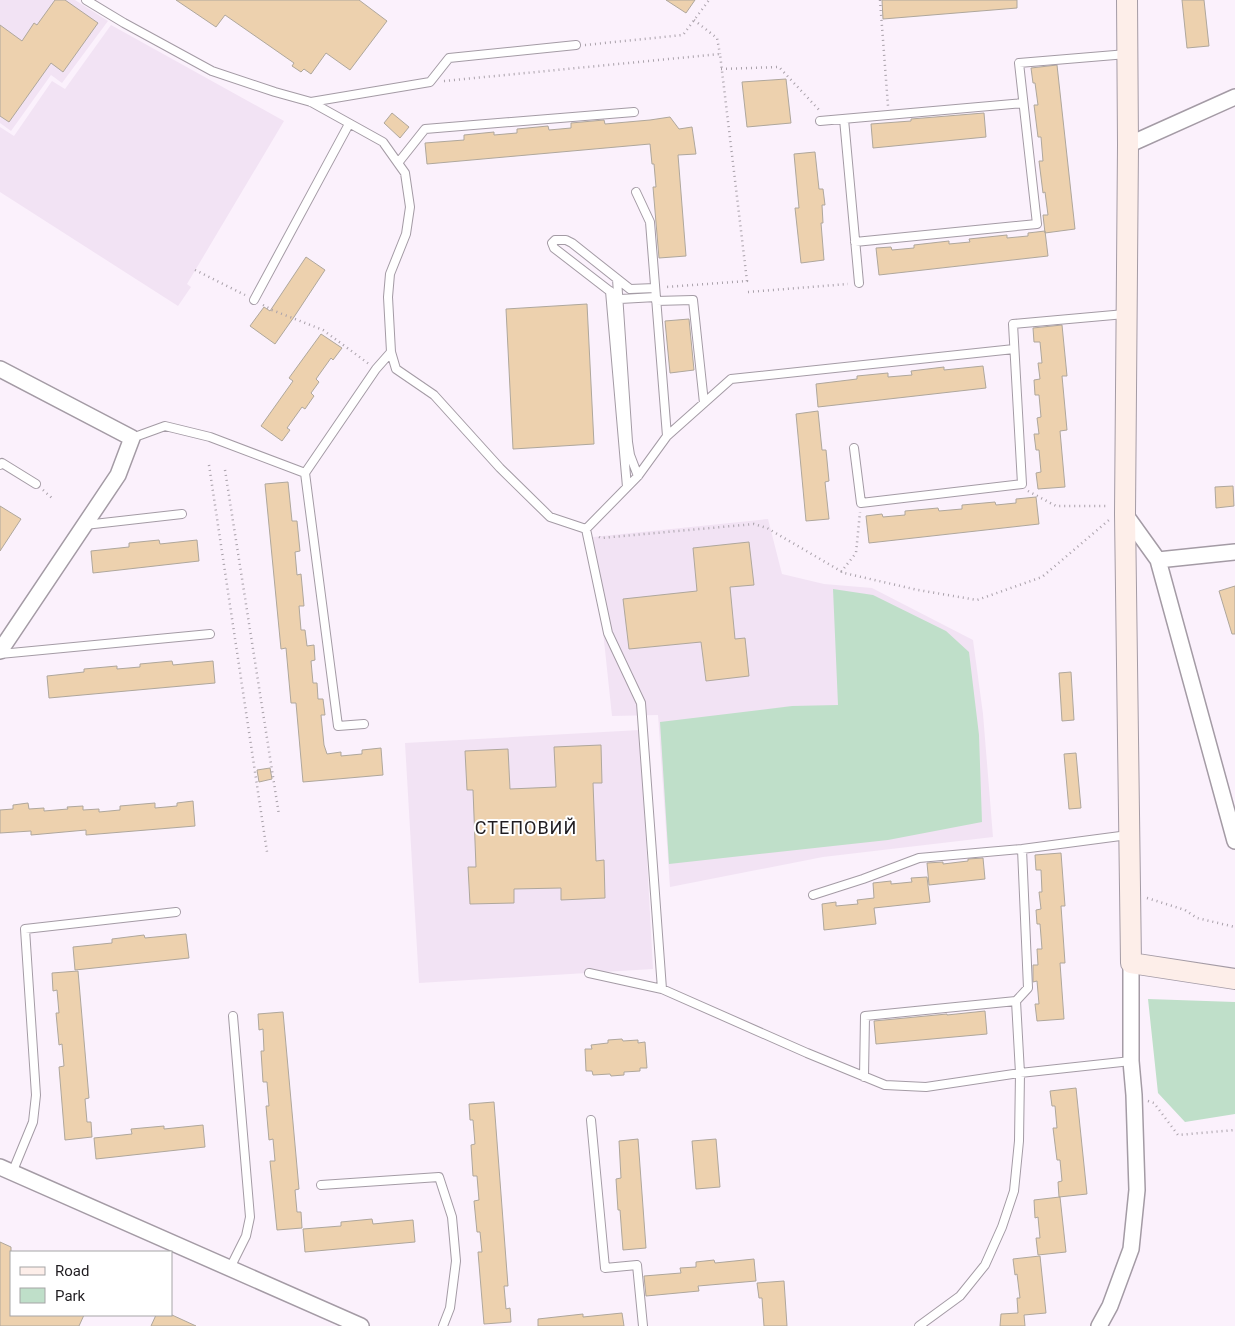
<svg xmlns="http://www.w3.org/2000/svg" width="1235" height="1326" font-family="Roboto,sans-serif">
  <rect width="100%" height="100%" fill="#fbf1fc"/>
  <path fill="#f2e3f4" d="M0 0H75L108 21 62 83 51 75 11 131 0 123Z
    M111 25 284 121 187 284 191 287 178 306 0 192V127L14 136 52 81 65 89Z
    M768 519 782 574 824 584 872 588 973 640 983 714 993 837 823 857 670 887 658 715 612 716 593 537Z
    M640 730 653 969 419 983 405 743Z"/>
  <path fill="#bfdfc9" d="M833 589 873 595 946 631 969 652 979 735 982 822 888 840 669 864 660 722 792 706 838 705Z
    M1148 999 1235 1002V1114L1185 1122 1158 1093Z"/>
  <path fill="#edd1ae" stroke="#afa79c" d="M55 0H65L98 23 63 72 51 63 9 122 0 116V25L22 41 34 23 37 25Z
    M176 0H359L387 21 350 70 326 53 311 74 304 69 301 72 292 66 294 63 225 15 216 27Z
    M666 0H695L686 13Z
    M882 0H1017V8L883 19Z
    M1182 0H1204L1209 46 1187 48Z
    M1057 65 1075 229 1045 233 1043 215H1048L1045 192 1043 193 1039 161H1043L1041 137H1038L1034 105H1038L1035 83H1033L1031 68Z
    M786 79 791 123 747 127 742 82Z
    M392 113 409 127 400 138 384 123Z
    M984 113 986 137 873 148 871 124 911 121V119Z
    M670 117 679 129 692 127 696 154 678 155 686 256 659 258 653 187H656L654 164H652L650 144 427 164 425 143 464 140V135L494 132V135L517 133V129L548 126 549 130 571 128V123L604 120 605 124 650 120Z
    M815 152 819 189H823L825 205H822L823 223H821L824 260 801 263 795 208H799L794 154Z
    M1045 231 1048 256 879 275 876 248 891 247 892 250 914 248V245L949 241V244L970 242 969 239 1007 235V238L1028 236V233Z
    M306 257 325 270 294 317 275 344 250 326 264 307 270 311Z
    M587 304 594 444 513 449 506 309Z
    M689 319 694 370 670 373 665 321Z
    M1062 325 1067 376H1062L1067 430 1060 431 1065 487 1038 489 1036 473 1041 472 1039 450H1036L1034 434H1039L1037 418 1041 417 1039 395H1035L1034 380 1040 379 1038 363H1042L1040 342H1034L1033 328Z
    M321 334 342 348 333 360 331 358 316 379 319 382 311 393 314 396 305 409 302 407 287 428 290 430 282 441 261 426 293 381 289 378Z
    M983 366 986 388 818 407 816 384 857 379V376L888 373V377L912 375 911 371 944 367V370Z
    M818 411 822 450H826L829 481 825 482 829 519 806 521 796 414Z
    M288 482 292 521H297L300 551 295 552 297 575 301 574 304 606H299L301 630H305L307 646 314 645 315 660 311 661 313 683H317L318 699H323L325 715H321L324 745 327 754 341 752V756L362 754V750L381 748 383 775 303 782 296 703H291L286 648 281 649 265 484Z
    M1233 486 1234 506 1216 508 1215 487Z
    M1036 497 1039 524 869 543 866 516 882 514 883 517 905 515V511L938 508 939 511 962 509V505L995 502 996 505 1016 503V499Z
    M0 506 21 519 0 551Z
    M159 540 160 544 197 540 199 561 93 573 91 551 129 547V543Z
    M749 542 754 585 730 587 735 639 745 638 749 676 706 681 701 642 629 649 623 599 697 591 693 548Z
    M1235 586V634H1232L1219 591Z
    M172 661 173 665 213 661 215 683 49 698 47 676 84 672V669L117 666V669L140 667V664Z
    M1071 672 1074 720 1062 721 1059 673Z
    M601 745 602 783H593L596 861 604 860 605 898 561 900V888L514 889V903L470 904 468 867H476L473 790H467L465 751 508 749 510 789 556 787 554 747Z
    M1076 753 1081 808 1069 809 1064 754Z
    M270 768 272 779 259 782 257 770Z
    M193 801 195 826 86 835V830L31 835V831L0 833V810L13 809V805L28 803 29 809 44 808V811L68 809 67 807 83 806V810L99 809V812L120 810V806L155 803V808L177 806V803Z
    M1061 853 1065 906H1061L1065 963H1060L1064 1019 1037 1021 1035 1004H1039L1037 981 1033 982V965H1038L1037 949H1042L1040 924H1037L1036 910 1041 909 1039 892H1042L1041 870H1036L1035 855Z
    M983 858 985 879 929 885 927 863 943 862V864L968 861V859Z
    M927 877 930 902 874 908 876 924 824 930 822 904 836 902V906L858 904 857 900 874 898 873 883 891 881V884L912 882 911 878Z
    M186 934 189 958 75 970 73 947 112 943V939L144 935 145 938Z
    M78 971 89 1098 85 1099 87 1122H91L92 1137 65 1140 59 1067 64 1066 62 1044 59 1045 56 1013H59L57 990 53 991 52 973Z
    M985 1011 987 1034 876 1044 874 1021 947 1014V1015Z
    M283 1012 299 1189 295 1190 297 1212H301L302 1228 277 1230 270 1161H275L273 1139 269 1140 266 1106H269L267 1082H263L261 1051H264L263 1029 259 1030 258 1014Z
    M622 1039 623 1041 638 1040V1043L645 1042 647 1068H640V1071L624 1072V1075L611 1076 610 1074 593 1075 592 1071H586L585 1049H592L591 1045 608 1043V1040Z
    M1076 1088 1087 1194 1059 1197 1058 1182 1062 1181 1060 1160H1057L1053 1128H1057L1055 1106H1052L1050 1091Z
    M494 1102 508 1286H504L506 1309 510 1308 511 1322 484 1324 478 1252H482L480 1232H477L474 1201 479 1200 477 1176H473L471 1145 475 1144 473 1120H470L469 1104Z
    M203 1125 205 1147 96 1159 94 1138 132 1134 131 1129 164 1126V1129Z
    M638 1139 646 1248 623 1250 620 1210H618L616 1179 621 1178 619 1141Z
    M716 1139 720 1187 696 1189 692 1141Z
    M1060 1197 1066 1252 1038 1255 1036 1238H1040L1038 1217 1035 1218 1034 1200Z
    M372 1219 373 1224 413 1220 415 1242 305 1252 303 1229 341 1226V1222Z
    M0 1242 11 1247V1315H84L79 1326H0Z
    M1040 1256 1046 1313 1024 1315 1025 1326H1000L1001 1314 1018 1313 1017 1298H1020L1017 1274 1015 1275 1013 1259Z
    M754 1259 756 1281 698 1286 699 1291 646 1296 644 1276 681 1273 680 1268 696 1267V1262L714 1260 715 1263Z
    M784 1281 787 1326H764L762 1298H759L757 1283Z
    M622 1313 624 1326H538V1319L583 1314V1317Z
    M156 1315H172L196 1326H151Z"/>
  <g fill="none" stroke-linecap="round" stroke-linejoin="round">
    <defs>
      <path id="lane" d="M86 0 124 23 212 71 275 92 311 102 383 142 405 173 410 207 406 234 390 274 388 297 391 352 396 369 434 395 500 468 550 517 586 529 638 476 667 436 650 222 636 192
        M311 102 430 82 449 58 576 45
        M844 119 859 283
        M820 121 1023 103
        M398 163 425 129 634 112
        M855 242 1037 224 1019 63 1127 54
        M617 279 628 442 630 455 638 476
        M655 288 630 289 572 243 566 240H555L552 243 554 248 620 299 656 297
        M610 291 627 487
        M254 300 349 124
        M656 301 693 300 704 403
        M667 436 731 379 1014 349
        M132 438 165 426 210 437 305 473
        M854 448 861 503 1022 484 1013 324 1125 314
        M0 465 2 463 36 484
        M85 525 182 514
        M586 529 608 633 641 703 662 989 589 973
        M0 654 210 634
        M364 724 338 726 305 473 376 369 391 352
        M813 895 863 879 919 858 1022 849 1128 835
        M662 989 807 1053 885 1085 926 1087 1020 1073 1131 1061
        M864 1077 865 1016 1016 1001
        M591 1120 605 1268 637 1265 643 1326
        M12 1173 33 1122 36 1095 25 929 176 912
        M321 1185 439 1177 452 1217 456 1261 450 1308 443 1326
        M230 1268 246 1236 250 1217 233 1016
        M919 1326 960 1296 985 1265 1002 1227 1014 1191 1019 1141 1020 1073 1016 1001 1028 988 1022 849"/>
      <path id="street" d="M1128 145 1235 97
        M0 369 132 438 118 475 0 651
        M1125 514 1158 560 1235 841
        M1158 560 1235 552
        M0 1167 361 1326
        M1099 1326 1110 1306 1131 1249 1137 1190 1134 1095 1131 1061V963"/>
      <path id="secondary" d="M1127 0 1128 145 1125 514 1131 963 1235 979"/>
    </defs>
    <use href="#lane" stroke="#a49ba5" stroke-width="10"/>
    <use href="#street" stroke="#a49ba5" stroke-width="18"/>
    <use href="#secondary" stroke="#a49ba5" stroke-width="22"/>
    <path stroke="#a9a1aa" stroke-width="2.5" stroke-dasharray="1 4" stroke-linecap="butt" d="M880 0 888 106
      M694 20 717 38 720 54
      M585 45 683 35 709 0
      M721 69 779 67 821 112
      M444 81 720 54 747 281 666 287
      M195 270 245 295
      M748 292 848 284
      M263 305 272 310 323 330 369 364
      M209 465 267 852
      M225 470 279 815
      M43 490 53 499
      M1028 491 1056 506H1109
      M599 537 601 538 754 524 767 528 844 573 918 590 977 600 1042 577 1109 520
      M841 572 856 553 860 512
      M1147 898 1185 910 1197 918 1235 927
      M1148 1101 1154 1103 1178 1135 1235 1130"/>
    <use href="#lane" stroke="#fff" stroke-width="8"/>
    <use href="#street" stroke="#fff" stroke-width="15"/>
    <use href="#secondary" stroke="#fdeee9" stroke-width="20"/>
  </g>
  <g text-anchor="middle" stroke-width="4" stroke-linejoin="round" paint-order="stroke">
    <g font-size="18" letter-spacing="1" fill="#201d21" stroke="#fff">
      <text x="526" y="834">СТЕПОВИЙ</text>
    </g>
  </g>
  <rect x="10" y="1251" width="162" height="65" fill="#ffffff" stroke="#a6a5a6"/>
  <rect x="20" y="1267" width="25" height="8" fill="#fdeee9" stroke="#a6a5a6"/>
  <text x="55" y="1276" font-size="15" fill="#201d21">Road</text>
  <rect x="20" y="1288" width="25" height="15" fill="#bfdfc9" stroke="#a6a5a6"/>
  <text x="55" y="1301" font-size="15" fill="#201d21">Park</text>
</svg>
